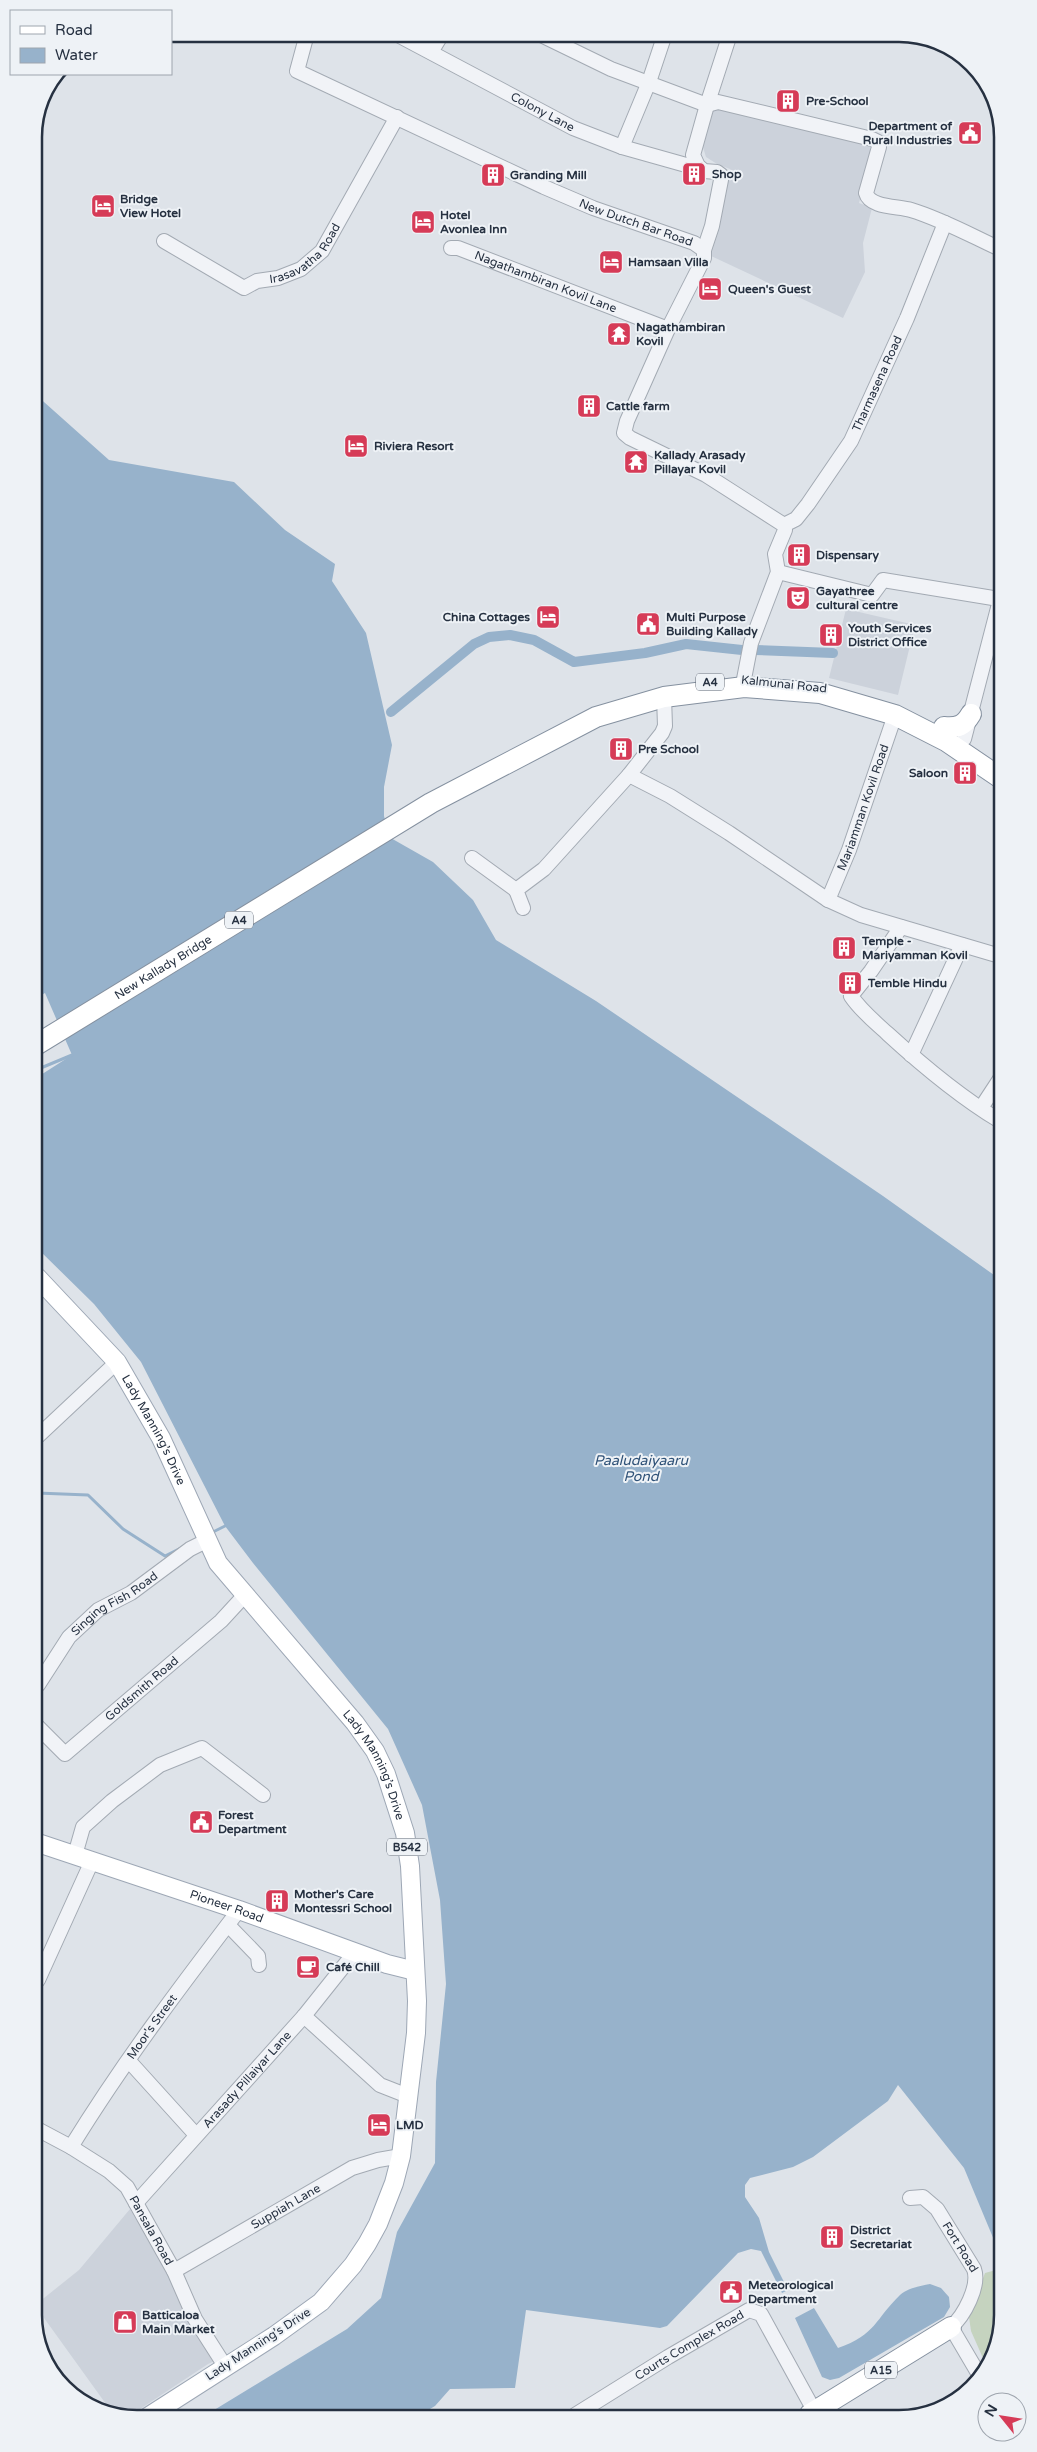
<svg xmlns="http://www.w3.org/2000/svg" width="1037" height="2452" font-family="'Varela Round',sans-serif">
  <rect width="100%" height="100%" fill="#dee3e9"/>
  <path fill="#ccd2db" d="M712 106 869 144 872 156 859 203 872 208 863 243 865 272 843 318 709 255 730 169 717 164 706 157 702 144Z
    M846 609 915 625 898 695 829 678Z
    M130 2209 160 2261 226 2356 208 2364 128 2417 111 2411 39 2311V2302L79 2270Z"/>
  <path fill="#c5d3bf" d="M996 2270 1000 2324 986 2365 971 2331 969 2317 985 2273Z"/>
  <path fill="#97b2cb" d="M35 394 109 460 234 482 285 530 335 564 332 581 366 633 392 745 384 787V816L389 837 433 862 473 900 496 940 596 1001 883 1196 1001 1280 1003 2315 1000 2324 994 2240 964 2168 898 2085 888 2101 813 2157 793 2167 750 2178 745 2185V2197L759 2218 769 2252 788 2290 782 2293 761 2251 751 2249 738 2253 667 2326 660 2328 526 2310 515 2388 450 2389 435 2406 418 2416 201 2418 347 2329 381 2298 397 2232 435 2163 436 2082 446 1984 440 1900 422 1805 388 1729 253 1563 225 1526 141 1362 94 1304 37 1248 36 1078 72 1055 45 993 36 998Z
    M930 2284 941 2288 949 2297 950 2307 944 2317 839 2378 830 2380 822 2377 795 2318 814 2308 838 2348C876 2335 875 2319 900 2295 908 2288 920 2286 930 2284Z"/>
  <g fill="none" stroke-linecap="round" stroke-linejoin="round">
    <path stroke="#97b2cb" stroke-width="3" d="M36 1070 72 1055
      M37 1493 88 1495 123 1529 165 1556 181 1548
      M211 1533 225 1526"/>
    <path stroke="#97b2cb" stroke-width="10" d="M755 650 833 653
      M391 712 474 644 489 637 510 635 534 640 574 662 645 653 686 644 742 650"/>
    <defs>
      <g id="minor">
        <path id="s1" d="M307 34 297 71 544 187 593 208 694 243 704 250V258L668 329 627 421 624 433 630 438 706 475 784 525 785 530 775 554 778 572 751 643 744 679"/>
        <path id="s2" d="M396 34 573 128 622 147 686 165 698 166"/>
        <path d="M539 34 611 69 707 105 718 102 872 139 878 142 879 147 866 193C870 208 898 206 911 210 941 219 970 235 998 248"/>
        <path d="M431 52 442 34"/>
        <path d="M622 147 649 82 665 34"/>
        <path id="s3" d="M164 241 244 288 257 281 278 278 301 269 322 251 397 117"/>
        <path id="s4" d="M451 248H458L668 329"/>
        <path d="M704 250 712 226 721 180V175L717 172 704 171 698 166 693 155 707 105 730 34"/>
        <path id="s5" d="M784 525 796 519 808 504 851 441 907 318 945 223"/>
        <path d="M778 572 872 595 883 580 999 599"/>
        <path d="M664 697 665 726 662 733 629 775 670 796 729 833 828 900 861 915 1000 956"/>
        <path d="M964 739 999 604"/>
        <path d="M472 858 516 890"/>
        <path id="s6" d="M828 900 849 850 895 715"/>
        <path d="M523 908 516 890 544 869 629 775"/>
        <path d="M901 927 871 971 851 996C861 1011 875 1022 888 1034 923 1066 960 1097 1000 1121"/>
        <path d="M911 1055 962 945"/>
        <path d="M981 1108 1000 1079"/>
        <path d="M37 1437 117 1362"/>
        <path id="s7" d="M38 1685 69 1637 98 1610 131 1593 190 1549 208 1540"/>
        <path id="s8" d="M38 1727 65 1754 221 1621 244 1596"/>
        <path d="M75 1855 83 1827 112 1801 160 1765 202 1748 263 1795"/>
        <path d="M228 1925 258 1956 259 1965"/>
        <path d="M38 1980 92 1861"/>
        <path d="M304 2016 380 2085 408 2096"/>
        <path d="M129 2061 196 2135"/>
        <path id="s9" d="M39 2130 71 2147 109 2171 127 2187 174 2271 195 2319 225 2366"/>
        <path id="s10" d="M71 2147C122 2064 180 1987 239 1910"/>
        <path id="s11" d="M910 2198 923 2197 937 2209 974 2269C980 2286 964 2316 951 2327L981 2378"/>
        <path id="s12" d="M136 2203 304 2016 355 1952"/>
        <path id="s13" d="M174 2271 352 2168 378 2160 401 2156"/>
        <path id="s14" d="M575 2415 668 2357 749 2310 761 2314 816 2414"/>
      </g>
      <g id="major">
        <path id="s15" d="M37 1277 117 1362 161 1438 218 1563 355 1723 375 1751 386 1774 405 1833 410 1866 417 2001 416 2033 401 2156 394 2183 378 2224 367 2244 353 2265 321 2302 274 2336 146 2418"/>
        <path id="s16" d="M38 1843 239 1910 387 1964 415 1971"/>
      </g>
      <g id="highway">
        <path d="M944 727C958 728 964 726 971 714"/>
        <path id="s17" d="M36 1045 431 803 596 717 664 697 744 687 820 693 895 715 946 741 999 777"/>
        <path d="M810 2414 951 2327"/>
      </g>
    </defs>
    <use href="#minor" stroke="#a3aab3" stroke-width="16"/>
    <use href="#major" stroke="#9da7b5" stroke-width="20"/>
    <use href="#highway" stroke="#8591a0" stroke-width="22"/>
    <use href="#minor" stroke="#f1f3f7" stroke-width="14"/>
    <use href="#major" stroke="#fff" stroke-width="18"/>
    <use href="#highway" stroke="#fff" stroke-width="20"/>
  </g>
  <defs>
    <symbol id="building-square" viewBox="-11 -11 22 22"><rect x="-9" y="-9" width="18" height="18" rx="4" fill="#d63b57" stroke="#eef2f6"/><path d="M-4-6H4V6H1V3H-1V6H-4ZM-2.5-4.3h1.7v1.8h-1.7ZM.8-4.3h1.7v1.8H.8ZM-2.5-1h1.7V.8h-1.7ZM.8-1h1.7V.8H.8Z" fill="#fff"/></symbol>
    <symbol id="civic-square" viewBox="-11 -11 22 22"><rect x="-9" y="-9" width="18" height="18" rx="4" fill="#d63b57" stroke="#eef2f6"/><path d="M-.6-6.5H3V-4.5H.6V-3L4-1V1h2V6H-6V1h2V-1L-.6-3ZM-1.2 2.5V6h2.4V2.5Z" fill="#fff"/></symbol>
    <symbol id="hotel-square" viewBox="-11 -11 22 22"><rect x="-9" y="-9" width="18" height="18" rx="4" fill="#d63b57" stroke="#eef2f6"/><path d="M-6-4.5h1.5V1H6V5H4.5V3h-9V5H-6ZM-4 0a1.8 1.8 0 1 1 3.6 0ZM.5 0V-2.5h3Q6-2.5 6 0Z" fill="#fff"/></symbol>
    <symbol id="temple-square" viewBox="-11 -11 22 22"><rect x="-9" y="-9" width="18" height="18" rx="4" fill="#d63b57" stroke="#eef2f6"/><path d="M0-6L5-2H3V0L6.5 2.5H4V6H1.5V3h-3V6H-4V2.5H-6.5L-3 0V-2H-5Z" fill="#fff"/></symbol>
    <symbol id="theatre-square" viewBox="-11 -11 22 22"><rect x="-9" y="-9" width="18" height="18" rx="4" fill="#d63b57" stroke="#eef2f6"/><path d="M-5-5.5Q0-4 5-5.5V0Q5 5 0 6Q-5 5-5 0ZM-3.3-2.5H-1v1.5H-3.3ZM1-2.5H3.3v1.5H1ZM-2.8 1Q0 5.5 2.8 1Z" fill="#fff"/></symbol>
    <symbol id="cafe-square" viewBox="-11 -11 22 22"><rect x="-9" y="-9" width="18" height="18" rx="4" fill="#d63b57" stroke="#eef2f6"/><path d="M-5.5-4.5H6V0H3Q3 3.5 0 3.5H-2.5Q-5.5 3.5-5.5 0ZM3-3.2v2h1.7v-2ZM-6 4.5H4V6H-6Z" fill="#fff"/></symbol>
    <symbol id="shop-square" viewBox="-11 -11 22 22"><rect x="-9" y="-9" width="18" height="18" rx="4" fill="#d63b57" stroke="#eef2f6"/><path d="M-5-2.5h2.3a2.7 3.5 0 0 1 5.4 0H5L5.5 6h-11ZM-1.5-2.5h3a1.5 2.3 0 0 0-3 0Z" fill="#fff"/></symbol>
  </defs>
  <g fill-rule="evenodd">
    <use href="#building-square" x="774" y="87" width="28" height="28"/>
    <use href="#civic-square" x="956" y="119" width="28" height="28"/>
    <use href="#building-square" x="680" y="160" width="28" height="28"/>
    <use href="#building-square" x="479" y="161" width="28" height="28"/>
    <use href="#hotel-square" x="89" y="192" width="28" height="28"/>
    <use href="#hotel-square" x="409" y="208" width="28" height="28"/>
    <use href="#hotel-square" x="597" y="248" width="28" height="28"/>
    <use href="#hotel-square" x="696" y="275" width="28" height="28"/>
    <use href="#temple-square" x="605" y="320" width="28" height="28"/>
    <use href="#building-square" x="575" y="392" width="28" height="28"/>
    <use href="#hotel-square" x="342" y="432" width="28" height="28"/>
    <use href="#temple-square" x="622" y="448" width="28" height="28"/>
    <use href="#building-square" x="785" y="541" width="28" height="28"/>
    <use href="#theatre-square" x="784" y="584" width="28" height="28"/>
    <use href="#hotel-square" x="534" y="603" width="28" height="28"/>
    <use href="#civic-square" x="634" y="610" width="28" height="28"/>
    <use href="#building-square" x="817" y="621" width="28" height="28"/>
    <use href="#building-square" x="607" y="735" width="28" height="28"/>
    <use href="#building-square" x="951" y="759" width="28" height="28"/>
    <use href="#building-square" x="830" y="934" width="28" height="28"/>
    <use href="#building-square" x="836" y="969" width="28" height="28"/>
    <use href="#civic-square" x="187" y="1808" width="28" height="28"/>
    <use href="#building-square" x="263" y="1887" width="28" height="28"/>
    <use href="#cafe-square" x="294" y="1953" width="28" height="28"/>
    <use href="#hotel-square" x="365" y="2111" width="28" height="28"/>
    <use href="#building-square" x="818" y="2223" width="28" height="28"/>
    <use href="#civic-square" x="717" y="2278" width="28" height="28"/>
    <use href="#shop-square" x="111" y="2308" width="28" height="28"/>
  </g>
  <g text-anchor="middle" stroke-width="4" stroke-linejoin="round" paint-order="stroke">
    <g fill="#eef2f6" stroke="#626b77" stroke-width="1">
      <rect x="696" y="673.5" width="28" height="17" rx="4"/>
      <rect x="225" y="911.5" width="28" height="17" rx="4"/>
      <rect x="387" y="1838.5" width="40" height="17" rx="4"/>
      <rect x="865" y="2361.5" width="32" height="17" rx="4"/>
    </g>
    <g font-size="11" font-weight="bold" fill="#263141">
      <text x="710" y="686">A4</text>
      <text x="239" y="924">A4</text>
      <text x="407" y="1851">B542</text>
      <text x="881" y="2374">A15</text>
    </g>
    <g font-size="12" font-weight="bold" fill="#263141" stroke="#eef2f6" text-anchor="start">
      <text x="806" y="105">Pre-School</text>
      <text x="952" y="130" text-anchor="end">Department of<tspan x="952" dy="14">Rural Industries</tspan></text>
      <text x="712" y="178">Shop</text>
      <text x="510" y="179">Granding Mill</text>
      <text x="120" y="203">Bridge<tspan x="120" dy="14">View Hotel</tspan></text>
      <text x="440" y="219">Hotel<tspan x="440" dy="14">Avonlea Inn</tspan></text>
      <text x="628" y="266">Hamsaan Villa</text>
      <text x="728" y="293">Queen's Guest</text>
      <text x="636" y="331">Nagathambiran<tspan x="636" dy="14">Kovil</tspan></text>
      <text x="606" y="410">Cattle farm</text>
      <text x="374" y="450">Riviera Resort</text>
      <text x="654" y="459">Kallady Arasady<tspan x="654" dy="14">Pillayar Kovil</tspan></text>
      <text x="816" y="559">Dispensary</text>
      <text x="816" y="595">Gayathree<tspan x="816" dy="14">cultural centre</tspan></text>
      <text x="530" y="621" text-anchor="end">China Cottages</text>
      <text x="666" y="621">Multi Purpose<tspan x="666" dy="14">Building Kallady</tspan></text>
      <text x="848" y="632">Youth Services<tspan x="848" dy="14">District Office</tspan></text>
      <text x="638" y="753">Pre School</text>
      <text x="948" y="777" text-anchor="end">Saloon</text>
      <text x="862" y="945">Temple -<tspan x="862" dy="14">Mariyamman Kovil</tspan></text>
      <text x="868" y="987">Temble Hindu</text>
      <text x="218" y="1819">Forest<tspan x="218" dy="14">Department</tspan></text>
      <text x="294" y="1898">Mother's Care<tspan x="294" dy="14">Montessri School</tspan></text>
      <text x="326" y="1971">Café Chill</text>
      <text x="396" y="2129">LMD</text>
      <text x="850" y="2234">District<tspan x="850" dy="14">Secretariat</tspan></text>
      <text x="748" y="2289">Meteorological<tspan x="748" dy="14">Department</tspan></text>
      <text x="142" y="2319">Batticaloa<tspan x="142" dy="14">Main Market</tspan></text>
    </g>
    <g font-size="12" fill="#263141" stroke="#eef2f6">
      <text dy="4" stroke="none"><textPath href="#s2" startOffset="166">Colony Lane</textPath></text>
      <text dy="4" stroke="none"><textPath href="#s1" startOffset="410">New Dutch Bar Road</textPath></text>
      <text dy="4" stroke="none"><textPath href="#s3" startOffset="166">Irasavatha Road</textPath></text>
      <text dy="4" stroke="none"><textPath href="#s4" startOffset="101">Nagathambiran Kovil Lane</textPath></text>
      <text dy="4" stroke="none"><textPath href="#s5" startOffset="172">Tharmasena Road</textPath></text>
      <text transform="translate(784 684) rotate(6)" y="4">Kalmunai Road</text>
      <text dy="4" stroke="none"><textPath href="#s6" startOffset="99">Mariamman Kovil Road</textPath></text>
      <text dy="4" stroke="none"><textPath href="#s17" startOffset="149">New Kallady Bridge</textPath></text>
      <text dy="4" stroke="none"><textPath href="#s15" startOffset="194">Lady Manning’s Drive</textPath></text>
      <text dy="4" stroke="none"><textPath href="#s7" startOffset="114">Singing Fish Road</textPath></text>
      <text dy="4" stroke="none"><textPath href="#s8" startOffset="139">Goldsmith Road</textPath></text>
      <text dy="4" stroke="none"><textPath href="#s15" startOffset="599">Lady Manning’s Drive</textPath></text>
      <text dy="4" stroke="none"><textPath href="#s16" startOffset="199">Pioneer Road</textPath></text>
      <text dy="4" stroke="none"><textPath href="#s10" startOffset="145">Moor's Street</textPath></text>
      <text dy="4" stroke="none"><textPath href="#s12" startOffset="166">Arasady Pillaiyar Lane</textPath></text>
      <text dy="4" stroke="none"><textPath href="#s13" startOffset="129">Suppiah Lane</textPath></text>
      <text dy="4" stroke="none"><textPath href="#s9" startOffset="155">Pansala Road</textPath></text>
      <text dy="4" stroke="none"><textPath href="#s11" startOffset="76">Fort Road</textPath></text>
      <text transform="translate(258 2344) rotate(-33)" y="4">Lady Manning’s Drive</text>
      <text dy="4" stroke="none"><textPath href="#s14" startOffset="134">Courts Complex Road</textPath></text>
    </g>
    <g font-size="14" font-style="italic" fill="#2e5177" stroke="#eef2f6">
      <text x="641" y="1465">Paaludaiyaaru<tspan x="641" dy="16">Pond</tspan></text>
    </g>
  </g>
  <path d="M0 0H1037V2452H0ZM137 42H899A95 95 0 0 1 994 137V2315A95 95 0 0 1 899 2410H137A95 95 0 0 1 42 2315V137A95 95 0 0 1 137 42Z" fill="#eef2f6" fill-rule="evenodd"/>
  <path fill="none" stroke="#263141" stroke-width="2.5" d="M137 42H899A95 95 0 0 1 994 137V2315A95 95 0 0 1 899 2410H137A95 95 0 0 1 42 2315V137A95 95 0 0 1 137 42Z"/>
  <rect x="10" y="10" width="162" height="65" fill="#eef2f6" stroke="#9ea5ae"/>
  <rect x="20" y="26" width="25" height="8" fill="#ffffff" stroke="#9ea5ae"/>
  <text x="55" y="35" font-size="15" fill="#263141">Road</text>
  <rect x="20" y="48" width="25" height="15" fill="#97b2cb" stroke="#9ea5ae"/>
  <text x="55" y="60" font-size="15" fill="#263141">Water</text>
  <g transform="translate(1002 2417) rotate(300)"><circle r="24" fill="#eef2f6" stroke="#9ea5ae"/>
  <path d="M0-4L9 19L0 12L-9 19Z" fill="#d63b57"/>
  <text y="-8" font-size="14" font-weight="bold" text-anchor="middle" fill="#263141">N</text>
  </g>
</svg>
